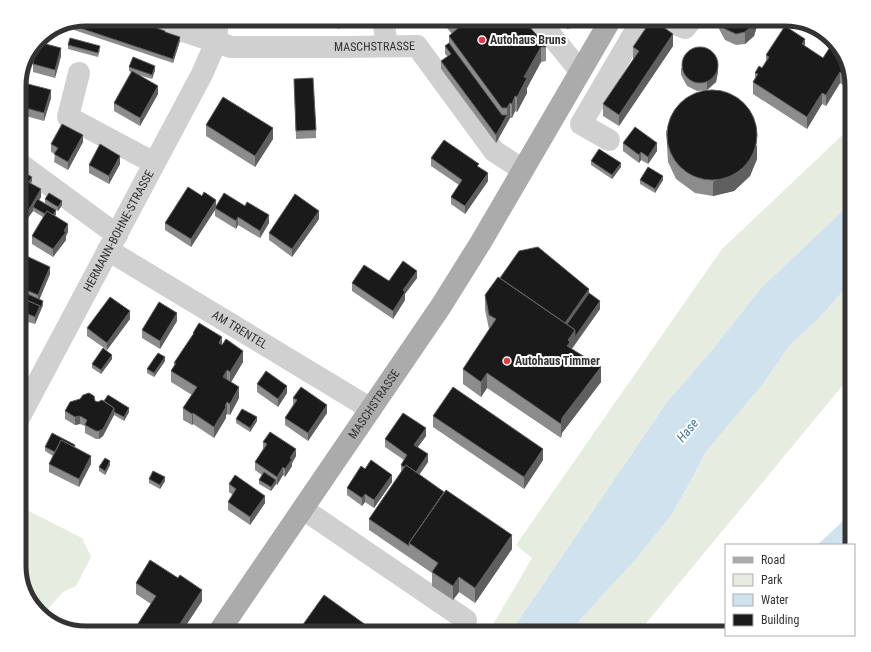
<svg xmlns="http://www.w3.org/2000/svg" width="871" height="652" font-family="'Roboto Condensed',sans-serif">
  <rect width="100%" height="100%" fill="#fff"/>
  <path fill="#e6ecdf" d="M852 126V202L761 288 713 349 667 402 510 633H488L532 558 516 545 722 249Z
    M852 281V374L638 633H568L636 559 672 514 694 475 705 453 766 380 789 346 819 318Z
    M19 506 82 538 91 557 76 586 63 592 42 616 26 596 19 570Z"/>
  <path fill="#cfe2ee" d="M852 202V281L819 318 789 346 766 380 705 453 694 475 672 514 636 559 568 633H510L667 402 713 349 761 288Z
    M852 513V545H817Z"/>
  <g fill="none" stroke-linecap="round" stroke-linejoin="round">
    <g stroke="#d0d0d0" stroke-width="22">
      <path id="s1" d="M148 19 231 47H343L417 46 494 151 523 170"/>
      <path d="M383 19 387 46"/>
      <path d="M538 19 580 71"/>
      <path d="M661 19 685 28 692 19"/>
      <path d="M79 73 68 117 154 163"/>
      <path d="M609 140 581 124 633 35 648 21 658 19"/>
      <path d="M19 163 117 235"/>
      <path id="s2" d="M108 250 371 409"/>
      <path id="s3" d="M19 418 202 74 216 42 218 19"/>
      <path d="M303 509 466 620"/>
    </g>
    <path stroke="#ababab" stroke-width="22" id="s4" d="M218 633 441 306 481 242 611 19"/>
  </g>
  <path fill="#8c8c8c" d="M86 19 147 26 165 32 180 41 173 63 65 27Z
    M316 19H343L339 29Z
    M440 19H526L528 26 546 47V61L541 62 527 88V93L517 112 515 111 512 118H510L496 143 441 69V61L448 57 445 54V46L449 43V36L452 34Z
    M559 19H578L572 28 567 29Z
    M719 19H757V26L754 36 745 44 736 45 725 40 719 29Z
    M68 45 100 50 98 57 68 49Z
    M673 46 619 126 603 116V104L634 59H633V47Z
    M805 47 823 58 845 57 852 86V88L851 90 840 83 826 106 822 104 807 129 753 94V82L755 79V73L762 68 766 61V55Z
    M61 56 55 78 33 72V64Z
    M129 67 155 70 152 79 139 75 158 94 140 126 114 111V103L131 72 129 71Z
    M681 68 718 72 716 82 707 90 697 91 687 86 681 75Z
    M294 79 316 130V138L296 139Z
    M51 98 44 121 22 115V107Z
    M206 125 273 139 255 167 206 136Z
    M666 130 757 159 750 176 734 191 713 196 695 193 676 179 668 162Z
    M83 142 68 170 54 162 55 154 51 152V144Z
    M623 143 657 151 648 164 641 160 639 163 623 151Z
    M431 158 479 167 488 181 465 214 451 204V197L459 185 431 166Z
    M591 161 621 167 612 179 591 165Z
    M120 164 109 184 89 173V165Z
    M19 170 32 181 31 183 41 197 39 200 56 214 55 216 68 232 66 236V240L53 257 32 244V236L43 217 33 211 28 218 19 213Z
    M640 180H663L655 193 640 184Z
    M202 196 216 206 269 223 260 238 238 225 236 229 215 216V210L191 247 165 230V223Z
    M45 199 62 205 58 211 45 203Z
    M319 219 292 257 269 240V233Z
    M19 255 50 274 39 299 43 305 35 324 28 322V331L24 340 20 339 19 342Z
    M417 278 405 294V300L393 319 352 291V283Z
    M500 278 589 293 600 309 572 349 601 382 562 433 561 438 487 388 481 397 463 384V369L489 329 485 310V295Z
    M130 319 107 350 87 336V328Z
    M177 321 160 349 142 338V330Z
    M193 333 222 345 243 362 231 382 239 398 230 415 227 414 226 415V418L214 438 193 424 192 425 183 420V408L192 395 171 382V371L174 366V363L193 336Z
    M112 359 101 374 92 368V364Z
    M165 361 154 377 147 373V369Z
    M257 384 287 393 278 407 257 392Z
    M293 398 327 413 308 441 285 425V418L293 405Z
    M80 399 95 401 98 402 129 412 124 421 114 415 103 436 99 439H96L85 433V426L80 424 75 425 65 419V411Z
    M433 416 543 460 524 489 433 427Z
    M236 419 257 421 250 432 236 423Z
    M426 436 418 447 428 462 419 475 512 549 475 603 459 592 453 600 432 586V573L369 530V519L401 472V465L404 460 385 447V439Z
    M263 442 296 456 292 463V466L285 477 283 475 277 485 276 484 271 491 259 484V480L262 475 255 470V462L263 449Z
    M45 447 75 448 91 464 79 487 49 472V464L53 456 45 451Z
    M110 465 105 475 99 471V467Z
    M365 469 392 482 374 508 365 502 362 506 347 495V488Z
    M149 479 165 481 160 489 149 483Z
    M229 484 265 503 250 525 228 510V502L233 495 229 492Z
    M136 583 202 601 181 633H132L151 604 136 594Z"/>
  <path fill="#5f5f5f" d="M339 19H343L339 29Z
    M572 19H578L572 28Z
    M755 19H757V26L754 36 745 44V32Z
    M673 34V46L619 126V115Z
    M180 37V41L173 63V59Z
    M805 39V51L802 44Z
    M541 47V62L527 88V93L517 112V97L524 77Z
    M61 48V56L55 78V70Z
    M718 64V72L716 82 707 90V82Z
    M155 66V70L152 79V75Z
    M840 72V83L826 106V95Z
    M851 81 852 86V88L851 90Z
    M158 86V94L140 126V118Z
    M51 90V98L44 121V113Z
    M822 93V104L807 129V117Z
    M515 96V111L512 118V104Z
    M510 103V118L496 143V135L507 115V108Z
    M273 128V139L255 167V156Z
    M83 135V142L68 170V162Z
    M657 143V151L648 164V157Z
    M757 145V159L750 176 734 191 713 196V182Z
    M641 152V160L639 163V155Z
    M120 156V164L109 184V176Z
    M621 163V167L612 179V175Z
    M488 173V181L465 214V206Z
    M663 176V180L655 193V189Z
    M32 177V181L27 189V185Z
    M41 189V197L34 208 33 207V211L28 218V211Z
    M216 200V207L215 208V210L191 247V239Z
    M62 201V205L58 211V207Z
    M56 210V214L51 222V218Z
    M319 211V219L292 257V249Z
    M269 215V223L260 238V231Z
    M238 217V225L236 229V221Z
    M68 224V232L66 236V240L53 257V249Z
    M50 267V274L38 303V295Z
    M417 271V278L405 294V300L393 319V311L403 290Z
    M589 289V301L567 332 564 325Z
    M43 301V305L35 324V317L40 306Z
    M600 301V309L570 351 567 360 568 340 575 330Z
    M130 311V319L107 350V343Z
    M177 313V321L160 349V341Z
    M28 314V322L25 329V321Z
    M28 323V331L24 340V333Z
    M20 331V339L19 342V334Z
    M222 337V349L219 343Z
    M243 351V362L230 384V372Z
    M112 355V359L101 374V370Z
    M165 357V361L154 377V373Z
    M601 367V382L562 433 561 438V424L562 418Z
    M227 370V382L223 377Z
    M487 373V388L481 397V382Z
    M287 386V393L278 407V399Z
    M239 387V398L230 415V404Z
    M227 402V414L226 415V418L214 438V427Z
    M327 405V413L308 441V433Z
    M114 408V415L103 436 99 439V431Z
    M129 408V412L124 421V417Z
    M193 413V424L192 425V414Z
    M80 416V424L75 425V417Z
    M257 417V421L250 432V428Z
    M426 428V436L414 452V445Z
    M296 449V456L292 463V466L285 477V469L290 458Z
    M543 449V460L524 489V477Z
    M428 454V462L414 482V474Z
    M91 456V464L79 487V479Z
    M110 461V465L105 475V471Z
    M283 467V475L277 485V477Z
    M392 475V482L374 508V500Z
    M165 477V481L160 489V485Z
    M276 480V484L271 491V487Z
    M365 494V502L362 506V498Z
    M265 496V503L250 525V517Z
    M512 535V549L475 603V588Z
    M459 577V592L453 600V586Z
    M202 590V601L181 633H174Z"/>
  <path fill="#1a1a1a" stroke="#5f5f5f" d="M86 19H127L147 26 148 25 165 31V32L180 37 173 59 71 25Z
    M451 19H526L528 21V25L541 40 545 39 546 47H541L524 77 527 78 517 97 515 96 512 104 510 103 507 108H502L449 36 458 28Z
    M652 19 673 34 619 115 603 104 639 51 633 47Z
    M720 19H755L754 24 745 32 736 34 725 29Z
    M785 26 805 39 802 44 823 58 832 44 839 49 845 57 850 78 840 72 826 95 822 93 807 117 753 82 758 74 755 73 759 66 762 68 769 57 766 55Z
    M70 38 100 46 98 53 68 45Z
    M38 42 61 48 55 70 33 64Z
    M449 43 502 115H507L496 135 441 61 451 54 445 46Z
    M682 65a18 18 0 1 1 36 0a18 18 0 1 1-36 0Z
    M133 57 155 66 152 75 129 67Z
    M132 71 158 86 140 118 114 103Z
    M313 78 316 130 296 131 294 79Z
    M28 84 51 90 44 113 22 107Z
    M667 135a45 45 0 1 1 90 0a45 45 0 1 1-90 0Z
    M223 97 273 128 255 156 206 125Z
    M62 124 83 135 68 162 54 154 58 148 51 144Z
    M635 127 657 143 648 157 641 152 639 155 623 143Z
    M444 140 479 164 477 166 488 173 465 206 451 197 462 180 431 158Z
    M100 144 120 156 109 176 89 165Z
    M599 149 621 163 612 175 591 161Z
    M648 167 663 176 655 189 640 180Z
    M19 170 32 177 29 182 19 177Z
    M19 177 41 189 28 211 19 205Z
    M188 187 202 196 204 192 216 200 191 239 165 223Z
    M49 193 62 201 58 207 45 199Z
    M224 193 245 206 247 202 269 215 260 231 238 217 236 221 215 208Z
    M295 194 319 211 292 249 269 233Z
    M37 199 56 210 53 215 47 211 45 214 33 207Z
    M47 211 68 224 64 231 66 232 53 249 32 236Z
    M538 247 589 289 565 323 500 278 519 251Z
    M22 254 50 267 38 295 19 287V255L21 256Z
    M403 261 417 271 403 290 405 292 393 311 352 283 364 265 389 281Z
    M498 277 575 330 568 340 570 342 567 346 601 367 562 418 561 424 487 373 481 382 463 369 496 319 489 315 485 295Z
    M19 290 43 301 40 310V306L19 297Z
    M589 293 600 301 575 337V330L567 324Z
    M19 297 40 306 35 317 28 314 25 321 28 323 24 333 20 331 19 334Z
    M110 297 130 311 107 343 87 328Z
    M159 302 177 313 160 341 142 330Z
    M199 323 222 337 219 343 222 345 226 339 243 351 230 372 227 370 223 377 239 387 230 404 227 402 225 406 226 407 214 427 193 413 192 414 183 408 197 387 171 371 176 363H174L194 333H193Z
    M103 348 112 355 101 370 92 364Z
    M158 353 165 357 154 373 147 369Z
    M266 371 287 386 278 399 257 384Z
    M301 387 327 405 308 433 285 418 297 400 293 398Z
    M453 387 543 449 524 477 433 416Z
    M89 393 94 396 95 401 98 402 102 400 114 408 103 429 99 431H96L85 425 87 420 80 416 75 417 65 411 70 402 80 399 83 395Z
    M108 395 129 408 124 417 114 412V408L104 401Z
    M242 409 257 417 250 428 236 419Z
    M403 413 426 428 414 445 428 454 416 472 406 465 404 467 401 465 407 455 385 439Z
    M270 432 296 449 290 458 292 459 285 469 283 467 277 477 255 462 267 444 263 442Z
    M52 433 75 445 74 447 61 440 55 452 45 447Z
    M61 440 91 456 79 479 49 464Z
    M105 458 110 461 105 471 99 467Z
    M371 460 392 475 374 500 365 494 362 498 347 488 361 466 365 469Z
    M406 465 444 492 409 543V546L369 519Z
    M153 471 165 477 160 485 149 479Z
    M264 472 276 480 271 487 259 480Z
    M235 475 265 496 250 517 228 502 236 489 229 484Z
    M446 490 512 535 475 588 459 577 453 586 432 572 438 563 409 543Z
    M150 560 178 578 180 575 202 590 174 633H132L156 596 136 583Z
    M324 595 377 633H297Z"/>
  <g fill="#e63946" stroke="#fff" stroke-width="1.5">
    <circle cx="482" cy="40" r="4"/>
    <circle cx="507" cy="361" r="4"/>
  </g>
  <g text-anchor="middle" stroke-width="4" stroke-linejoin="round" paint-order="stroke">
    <g font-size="12" font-weight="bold" fill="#333" stroke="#fff" text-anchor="start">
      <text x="490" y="44">Autohaus Bruns</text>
      <text x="515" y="365">Autohaus Timmer</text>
    </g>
    <g font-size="12" fill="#333" stroke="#fff">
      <text dy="4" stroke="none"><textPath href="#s1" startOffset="231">MASCHSTRASSE</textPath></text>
      <text dy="4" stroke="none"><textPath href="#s3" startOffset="212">HERMANN-BOHNE-STRASSE</textPath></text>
      <text dy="4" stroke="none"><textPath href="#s2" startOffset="154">AM TRENTEL</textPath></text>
      <text dy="4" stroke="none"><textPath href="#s4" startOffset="277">MASCHSTRASSE</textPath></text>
    </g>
    <g font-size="13" font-style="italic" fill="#3f7597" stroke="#fff">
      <text transform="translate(687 430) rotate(-51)" y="5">Hase</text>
    </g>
  </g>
  <path d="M0 0H871V652H0ZM86 26H785A60 60 0 0 1 845 86V566A60 60 0 0 1 785 626H86A60 60 0 0 1 26 566V86A60 60 0 0 1 86 26Z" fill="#fff" fill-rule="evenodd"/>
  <path fill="none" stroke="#333" stroke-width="5" d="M86 26H785A60 60 0 0 1 845 86V566A60 60 0 0 1 785 626H86A60 60 0 0 1 26 566V86A60 60 0 0 1 86 26Z"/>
  <rect x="725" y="544" width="130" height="92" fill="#ffffff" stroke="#adadad"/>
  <rect x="733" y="557" width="20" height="6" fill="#ababab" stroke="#adadad"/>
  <text x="761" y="564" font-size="12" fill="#333333">Road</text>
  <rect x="733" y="574" width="20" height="12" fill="#e6ecdf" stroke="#adadad"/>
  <text x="761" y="584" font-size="12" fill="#333333">Park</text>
  <rect x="733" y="594" width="20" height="12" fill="#cfe2ee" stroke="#adadad"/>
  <text x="761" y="604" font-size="12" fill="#333333">Water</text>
  <rect x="733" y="614" width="20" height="12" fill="#1a1a1a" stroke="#adadad"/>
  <text x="761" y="624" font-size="12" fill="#333333">Building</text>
</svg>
